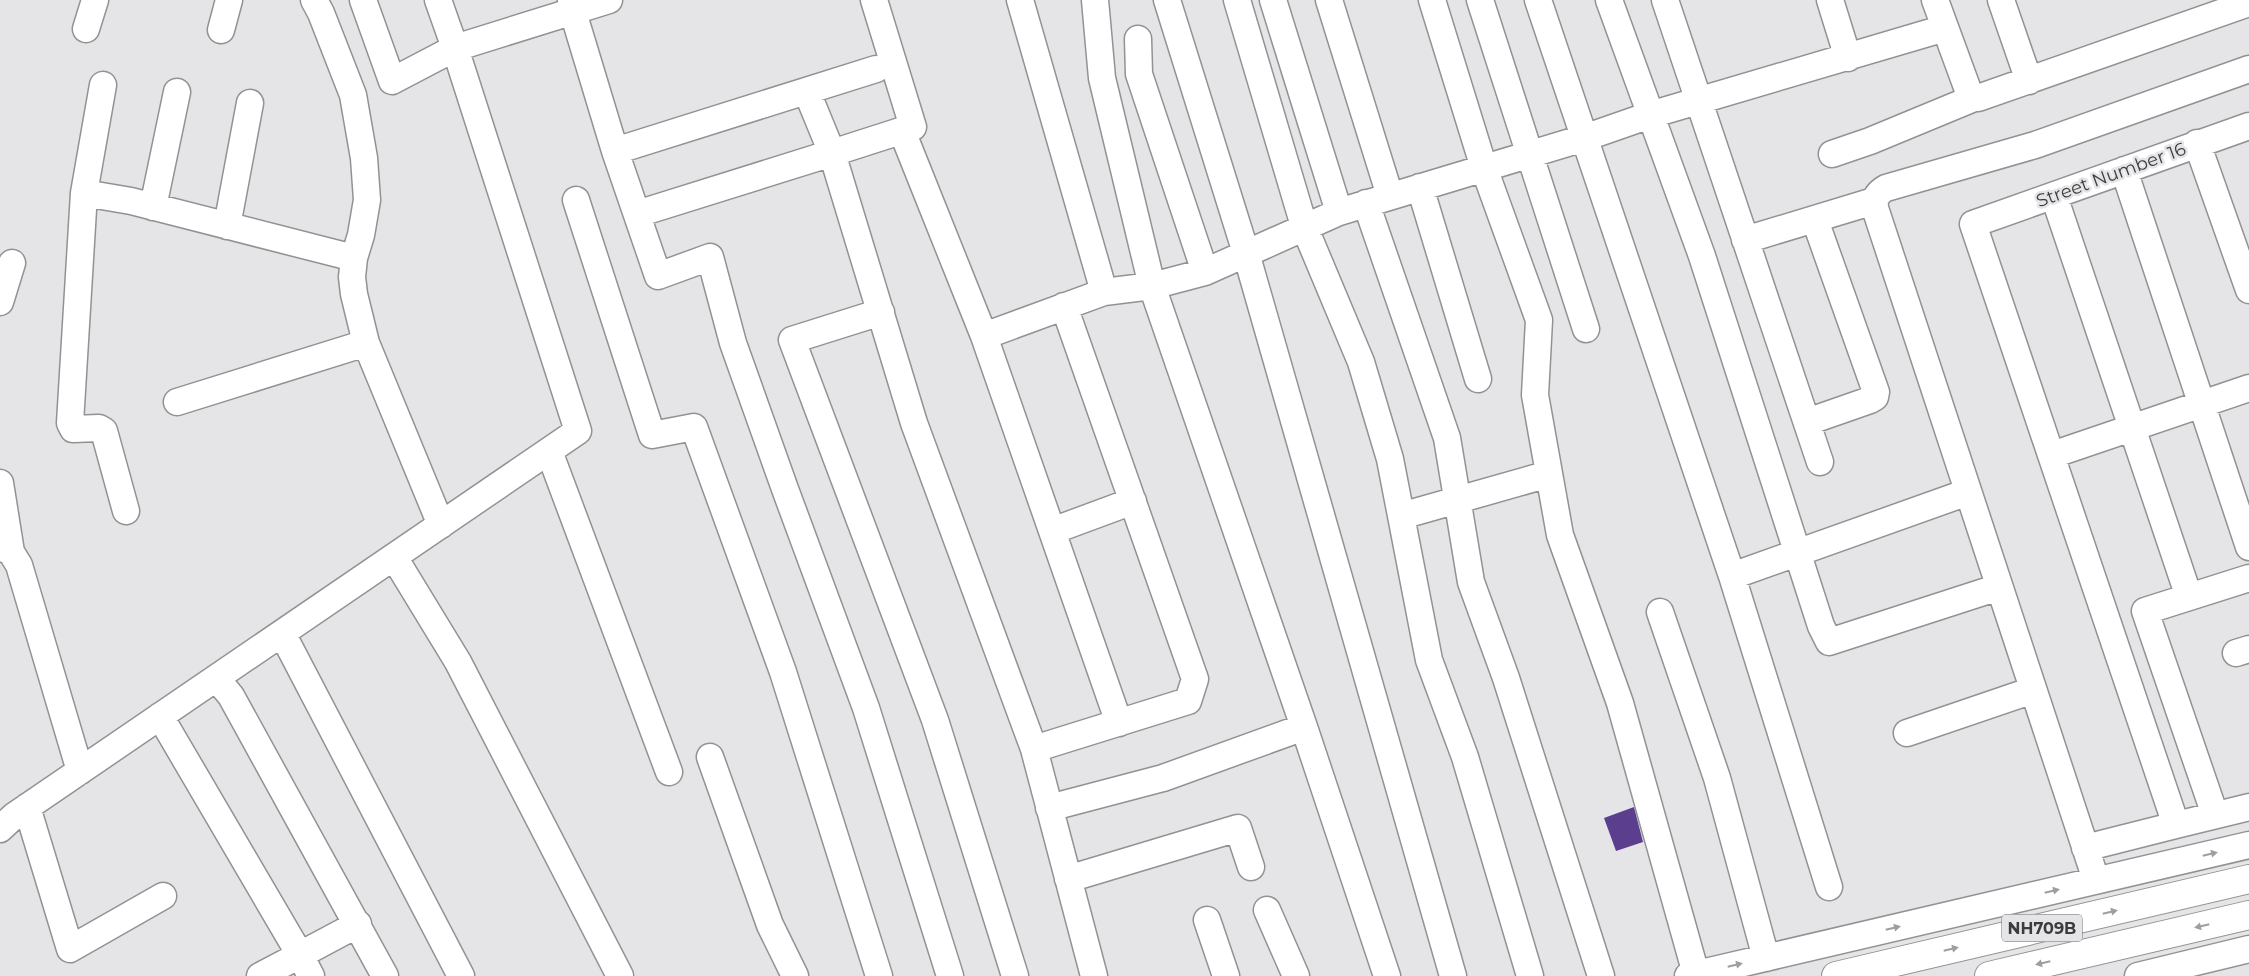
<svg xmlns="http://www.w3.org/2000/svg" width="2249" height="976" font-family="Montserrat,sans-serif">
  <rect width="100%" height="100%" fill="#e5e5e8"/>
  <path fill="#5b3e8e" d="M1634 807 1643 842 1616 851 1604 818Z"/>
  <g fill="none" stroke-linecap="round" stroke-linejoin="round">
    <defs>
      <path id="minor" d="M314 0 321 13 353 95 364 158 367 200 361 235 354 258 352 277 354 294 366 343 441 525
        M363 0 392 81 455 48 438 0
        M571 0 573 12 615 151 658 276 710 257 733 343 785 489 866 708 950 976
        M874 0 913 127 832 153 914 423 1034 749 1094 976
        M1020 0 1104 292
        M1095 0 1102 78 1152 286 1304 727 1387 976
        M1167 0 1246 253 1453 976
        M1237 0 1304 226 1361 362 1390 459 1429 660 1465 757 1530 976
        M1273 0 1339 212
        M1329 0 1390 196
        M1432 0 1484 168 1539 320 1535 395 1560 535 1620 703 1696 974
        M1480 0 1586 329
        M1538 0 1732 576 1829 887
        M1609 0 1702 256 1821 626 1829 642 1999 587
        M1665 0 1820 462
        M1830 0 1848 58
        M1935 0 1968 90 1972 97 1978 98 2249 3
        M2001 0 2029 81
        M86 29 95 0
        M221 30 229 0
        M1138 39 1139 74 1205 272
        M103 85 84 193 70 423 73 429 99 428 104 431 126 511
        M2249 126 1973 224 2176 825 2249 807
        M902 131 984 336 1119 723
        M2197 143 2249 290
        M615 151 876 69
        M1832 154 1870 141 1974 98
        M2124 170 2249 547
        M1420 187 1478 379
        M84 193 131 201 354 258
        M2054 196 2189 597
        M576 200 652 435 694 427 783 672 879 976
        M1366 203 1447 438 1471 582 1506 678 1601 976
        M153 207 177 92
        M637 214 832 153 807 92
        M227 226 250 103
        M1745 240 1874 201
        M0 302 12 263
        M881 312 792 340 935 720 1015 976
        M984 336 1104 292 1152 286 1205 272 1339 212 1584 138 1650 115 1945 28
        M177 402 366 343
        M1807 422 1870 400 1875 397 1876 392 1815 220
        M549 451 669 772
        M2052 455 2249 388
        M0 483 11 552
        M1401 516 1549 474
        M1052 531 1133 501
        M0 547 11 552 19 565 80 771
        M394 557 458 662 620 976
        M1732 576 1968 492
        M1660 612 1717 778 1766 958
        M282 633 461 976
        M2236 653 2249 649
        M216 678 231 696 385 976
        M160 716 300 955 260 976
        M1907 733 2033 690
        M1034 749 1188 701 1195 679 1064 306
        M710 757 770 925 795 976
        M27 807 70 949 163 896
        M1049 808 1163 778 1304 727
        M2215 815 2145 611 2249 578
        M0 829 14 816 578 431 455 48 609 0
        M2085 848 2176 825
        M1068 879 1238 828 1251 867
        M2096 880 1875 208C1874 198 1877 193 1886 188L2035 145 2249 69
        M1267 910 1296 976
        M1207 920 1226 976
        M311 976 300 955 358 924
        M1688 976 2249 845
        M2138 976 2249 949"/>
      <path id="highway" d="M1836 976 2249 879
        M1989 976 2249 915"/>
    </defs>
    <use href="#minor" stroke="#929194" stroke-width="29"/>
    <use href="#highway" stroke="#929194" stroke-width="30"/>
    <use href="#minor" stroke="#fff" stroke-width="26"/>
    <use href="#highway" stroke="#fff" stroke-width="28"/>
  </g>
  <defs><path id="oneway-solid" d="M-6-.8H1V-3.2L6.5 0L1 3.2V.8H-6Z" transform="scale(1.25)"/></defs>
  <g fill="#9e9e9e">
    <use href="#oneway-solid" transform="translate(2210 854) rotate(-13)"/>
    <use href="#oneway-solid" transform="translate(2052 891) rotate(-13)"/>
    <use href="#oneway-solid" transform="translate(2110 912) rotate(-13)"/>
    <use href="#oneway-solid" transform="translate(2202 926) rotate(167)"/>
    <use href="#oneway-solid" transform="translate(1893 928) rotate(-13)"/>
    <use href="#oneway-solid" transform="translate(1951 949) rotate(-13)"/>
    <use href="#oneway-solid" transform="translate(2043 963) rotate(167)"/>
    <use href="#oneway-solid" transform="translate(1735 965) rotate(-13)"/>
  </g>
  <g text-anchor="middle" stroke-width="5" stroke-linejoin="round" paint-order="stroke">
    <rect fill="#e5e5e8" stroke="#6f6f70" stroke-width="1" x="2002" y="914.5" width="80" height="27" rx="4"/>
    <g font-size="16" font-weight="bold" fill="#3d3c3d">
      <text x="2042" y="934">NH709B</text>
    </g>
    <g font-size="18" fill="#3d3c3d" stroke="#e5e5e8">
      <text transform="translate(2111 175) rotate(-20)" y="6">Street Number 16</text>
    </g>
  </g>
</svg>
